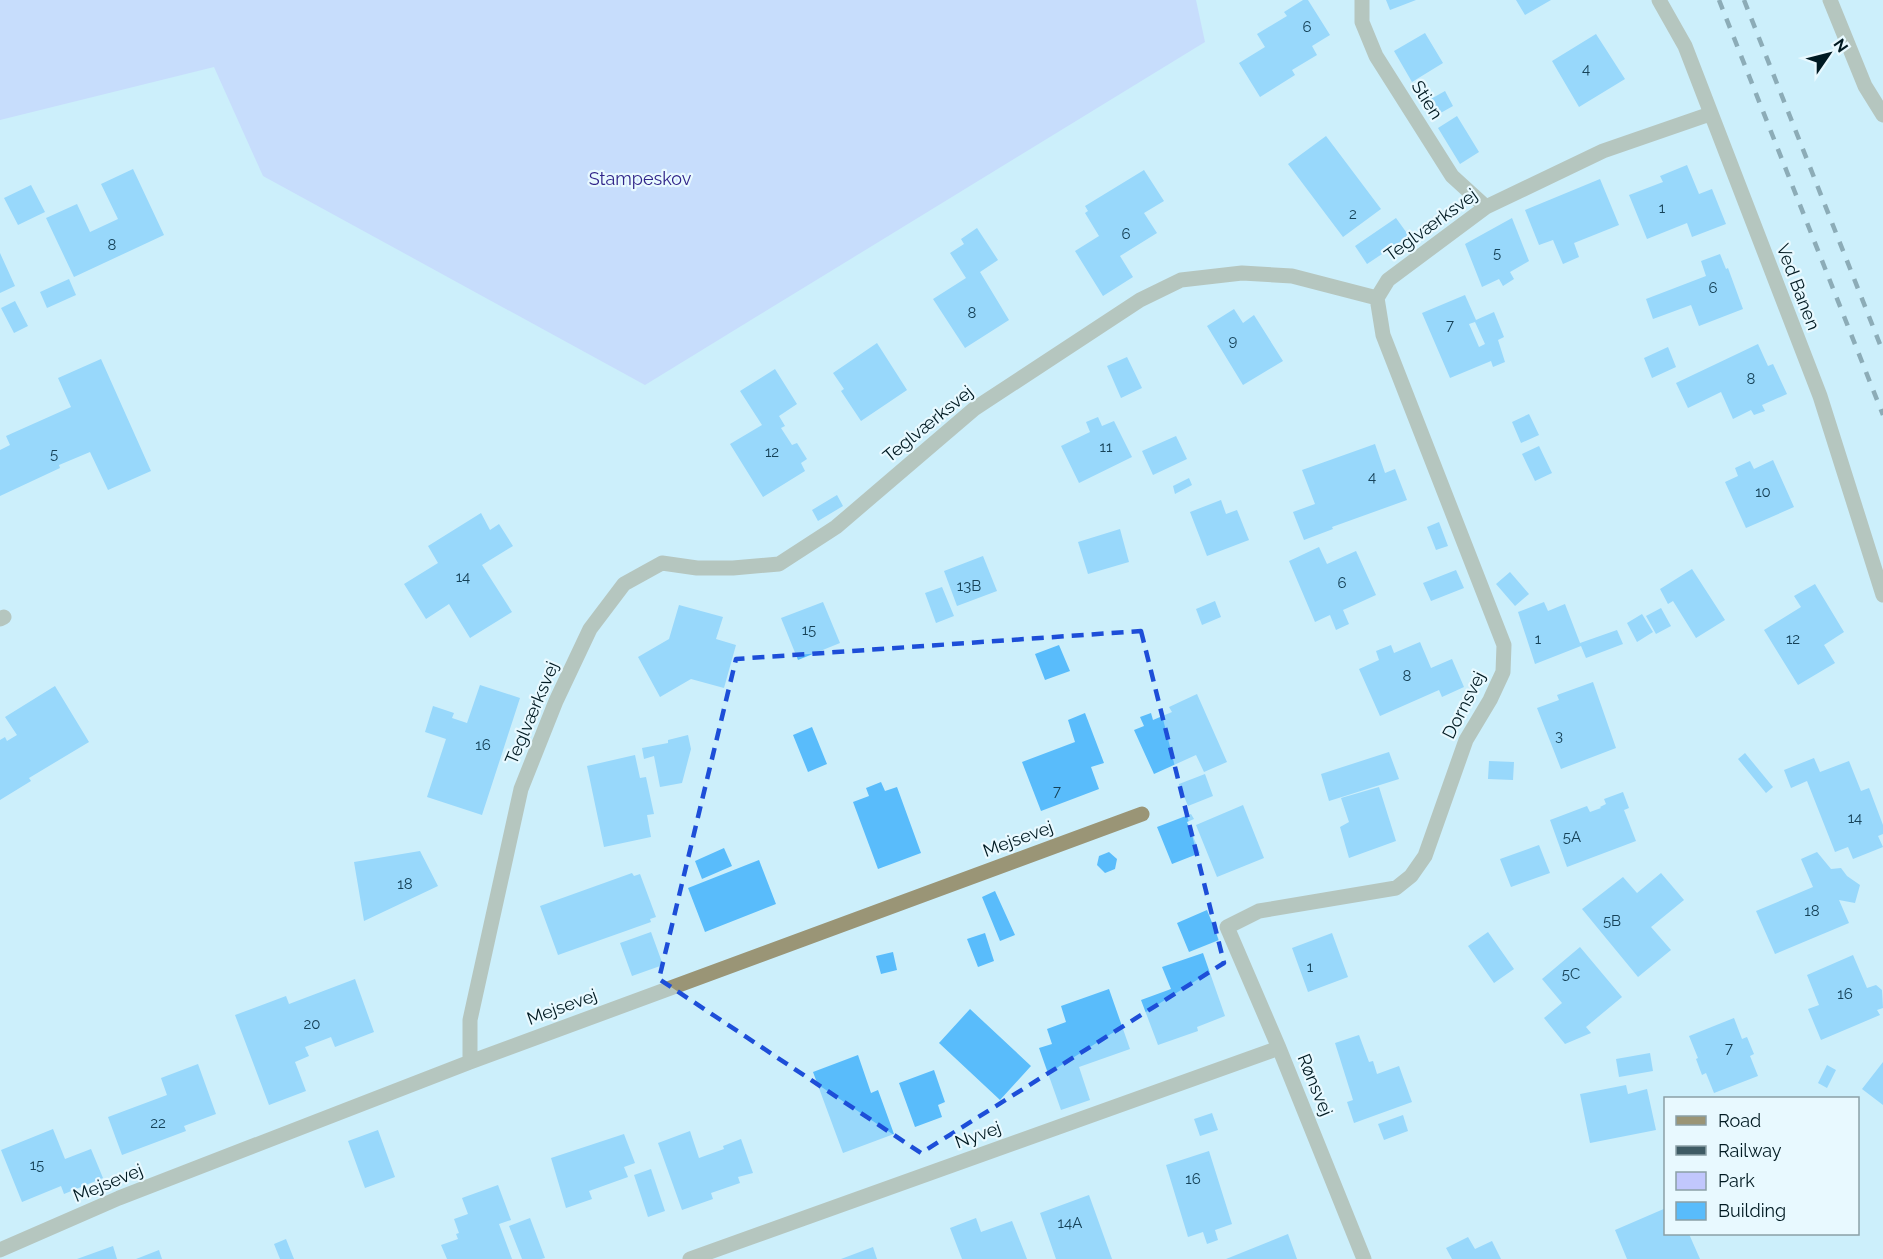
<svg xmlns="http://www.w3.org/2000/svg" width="1883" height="1259" font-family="Raleway,sans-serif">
  <rect width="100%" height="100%" fill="#cceffb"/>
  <path fill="#c1c7fd" d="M0 0H1196L1205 42 645 385 263 176 214 67 0 120Z"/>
  <path fill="#59bcfb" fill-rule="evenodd" d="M1303 0H1308L1330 35 1312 46 1317 55 1292 70 1295 75 1260 97 1239 63 1265 47 1257 34 1287 16 1284 12Z
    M1386 0H1416L1390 10Z
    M1516 0H1551L1525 15Z
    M1425 33 1443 63 1412 82 1394 51Z
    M1596 34 1625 79 1579 107 1552 61Z
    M1445 91 1453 106 1437 115 1429 100Z
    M1457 116 1479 152 1460 164 1438 128Z
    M1326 136 1381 209 1343 237 1288 164Z
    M1687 165 1699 194 1712 189 1726 224 1692 237 1687 223 1647 239 1629 195 1663 182 1660 176Z
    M133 169 164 235 74 277 46 218 77 204 90 232 118 219 101 184Z
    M1144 170 1164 201 1144 213 1157 233 1120 256 1133 277 1103 296 1075 251 1099 236 1085 213 1088 211 1085 206Z
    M1600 179 1619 225 1574 243 1579 257 1563 264 1553 240 1539 245 1525 210Z
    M31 185 45 212 18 225 4 198Z
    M1396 218 1409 236 1367 264 1355 246Z
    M1512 218 1529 261 1510 272 1514 279 1503 286 1499 279 1482 287 1465 244Z
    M977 228 998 260 980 272 1009 320 965 348 933 299 966 278 950 253 964 244 961 239Z
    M0 253 15 286 0 293Z
    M1720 254 1726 269 1728 268 1743 309 1699 326 1691 305 1653 319 1646 299 1706 276 1701 261Z
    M69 279 76 295 47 308 40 292Z
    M1465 295 1476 320 1494 312 1504 337 1498 340 1505 362 1493 367 1491 361 1450 378 1422 313ZM1475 322 1485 344 1479 347 1469 324Z
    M15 301 28 326 14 333 1 308Z
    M1234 309 1243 323 1254 315 1283 361 1243 385 1207 326Z
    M877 343 907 390 861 421 841 391 844 389 833 373Z
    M1758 344 1768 366 1773 364 1787 394 1762 405 1765 411 1754 415 1751 410 1733 419 1721 392 1688 408 1676 383Z
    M1668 347 1676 367 1652 378 1644 358Z
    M1127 357 1142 388 1121 398 1107 366Z
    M101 359 151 471 108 490 90 452 59 465 60 468 0 496V450L10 445 6 436 71 407 58 378Z
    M775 369 797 404 779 416 785 426 781 428 792 445 797 443 807 459 801 463 805 471 763 497 730 444 762 425 740 391Z
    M1529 414 1539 435 1521 443 1512 422Z
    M1098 417 1102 426 1114 421 1132 457 1079 483 1061 446 1090 432 1086 422Z
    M1176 436 1187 459 1153 475 1142 451Z
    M1375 444 1385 473 1395 469 1407 500 1332 527 1333 529 1304 540 1293 512 1315 504 1302 470Z
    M1539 446 1552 473 1535 481 1522 454Z
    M1773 460 1794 507 1746 528 1725 482 1738 476 1735 468 1750 461 1754 469Z
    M1189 478 1192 485 1175 494 1173 486Z
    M837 495 843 506 818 521 812 510Z
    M1221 500 1226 514 1237 510 1249 540 1207 556 1190 512Z
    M481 513 490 530 499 524 513 546 482 565 512 612 470 638 449 604 426 619 404 584 438 563 428 546Z
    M1439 522 1448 546 1436 550 1427 527Z
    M1120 529 1129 562 1088 574 1078 542Z
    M1319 547 1327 564 1356 551 1376 595 1343 610 1349 624 1336 630 1330 615 1315 622 1289 561Z
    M983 556 997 591 957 606 944 571Z
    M1692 569 1725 620 1696 638 1673 601 1668 604 1660 589Z
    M1456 570 1464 588 1431 601 1423 583Z
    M1510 572 1529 594 1515 606 1496 584Z
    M1815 584 1844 632 1824 645 1835 663 1798 685 1764 630 1801 607 1794 596Z
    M942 587 954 616 936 623 925 593Z
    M1215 601 1221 617 1202 625 1196 609Z
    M823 602 840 643 798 660 781 618Z
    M1544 602 1548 611 1565 604 1580 643 1617 630 1623 644 1586 658 1581 646 1535 664 1518 612Z
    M679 605 723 617 716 639 736 645 724 688 691 679 660 697 638 657 669 639Z
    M1661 608 1671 626 1656 634 1646 616Z
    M1642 614 1653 632 1637 642 1627 623Z
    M1420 642 1431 668 1452 659 1464 687 1442 697 1439 690 1380 716 1359 669 1379 660 1376 651 1391 645 1394 653Z
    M1059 645 1070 671 1045 680 1035 654Z
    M1593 682 1616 748 1561 769 1537 708 1559 700 1557 695Z
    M480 685 520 698 482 815 427 797 446 739 425 732 433 706 454 713 452 718 467 723Z
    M55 686 89 742 29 778 31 781 0 800V740L5 737 7 741 17 735 5 717Z
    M1197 694 1227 762 1204 772 1196 755 1154 774 1134 730 1144 726 1140 717 1151 713 1153 720 1172 712 1169 707Z
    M1085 713 1104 763 1091 767 1099 789 1041 811 1022 762 1075 742 1068 720Z
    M812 727 827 764 808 772 793 735Z
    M688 735 691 749 682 783 660 787 654 756 644 759 642 748 668 743V740Z
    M1389 752 1399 779 1329 801 1321 774Z
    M1745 753 1773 787 1766 793 1738 759Z
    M635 755 640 778 646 777 654 814 647 815 651 837 604 847 587 766Z
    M1814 758 1820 772 1849 761 1861 791 1869 788 1883 825V834L1878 836 1883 847 1853 859 1848 847 1835 852 1807 781 1791 788 1784 770Z
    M1489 761 1514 762 1513 780 1488 779Z
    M1205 774 1213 796 1188 806 1179 784Z
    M881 782 885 791 897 787 921 853 878 869 853 802 869 796 866 788Z
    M1379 787 1396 841 1349 858 1340 827 1349 822 1341 798Z
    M1623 792 1629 808 1624 810 1636 841 1567 867 1550 820 1587 806 1590 812 1601 808 1600 807 1606 804 1604 799Z
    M1243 805 1264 858 1217 877 1196 825Z
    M1191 814 1194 819 1187 822 1200 853 1172 864 1157 827Z
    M1539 845 1550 873 1511 887 1500 859Z
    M724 848 732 866 702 879 695 861Z
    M420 851 438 886 364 921 354 862Z
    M1109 852 1117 859 1115 869 1105 873 1097 865 1099 856Z
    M1817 852 1831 869 1841 868 1847 876 1860 885 1855 903 1839 900 1849 923 1775 954 1756 911 1813 887 1801 859Z
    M759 860 776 904 705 932 688 888Z
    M632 873 634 876 640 874 656 917 650 919 651 922 558 955 540 906Z
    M1661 873 1684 900 1651 927 1671 950 1638 977 1582 909 1623 877 1637 893Z
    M995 891 1015 935 1000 941 982 897Z
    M1207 910 1219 940 1189 952 1177 923Z
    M651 932 663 965 632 976 620 943Z
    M1488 932 1514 969 1494 983 1468 946Z
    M985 933 994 961 978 967 967 939Z
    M1332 933 1348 977 1308 992 1292 948Z
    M1580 947 1622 997 1586 1027 1591 1033 1565 1044 1544 1018 1562 1003 1542 979Z
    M893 952 897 970 881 974 876 956Z
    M1203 953 1225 1016 1197 1027 1198 1031 1158 1045 1141 1000 1171 989 1162 967Z
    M1853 955 1867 988 1876 985 1882 990 1883 1008 1877 1010 1880 1015 1821 1040 1808 1009 1819 1005 1807 975Z
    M355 979 374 1032 335 1047 331 1037 305 1047 309 1056 295 1062 306 1091 269 1105 235 1015 286 996 289 1004Z
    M1109 989 1130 1049 1079 1067 1090 1100 1061 1110 1039 1048 1052 1044 1047 1029 1066 1022 1061 1006Z
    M970 1009 1031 1066 1000 1100 939 1043Z
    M1734 1018 1742 1039 1747 1037 1754 1054 1750 1056 1758 1076 1714 1093 1706 1073 1702 1075 1696 1059 1698 1058 1689 1036Z
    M1359 1035 1369 1062 1373 1061 1377 1074 1399 1066 1412 1102 1354 1123 1347 1102 1353 1100 1335 1043Z
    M1650 1053 1653 1071 1619 1077 1616 1059Z
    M858 1055 871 1093 878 1090 894 1134 843 1153 813 1072Z
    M1883 1062V1105L1862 1089Z
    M198 1064 216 1114 184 1126 186 1131 122 1155 108 1117 167 1095 161 1078Z
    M1827 1065 1836 1070 1827 1088 1818 1083Z
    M934 1070 945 1102 938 1105 942 1117 915 1127 899 1083Z
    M1626 1085 1628 1094 1647 1089 1656 1130 1590 1143 1580 1094Z
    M1212 1113 1218 1130 1200 1136 1194 1119Z
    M1403 1115 1408 1131 1384 1140 1378 1124Z
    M53 1129 65 1159 91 1149 103 1178 64 1194 61 1186 22 1202 1 1150Z
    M378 1130 395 1177 365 1188 348 1141Z
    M690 1131 699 1158 724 1149 723 1146 741 1139 753 1173 738 1177 740 1183 711 1193 713 1199 682 1210 658 1143Z
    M624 1134 635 1163 624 1167 628 1177 589 1191 592 1199 566 1208 551 1158Z
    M1209 1151 1232 1224 1215 1230 1218 1240 1207 1244 1203 1232 1188 1237 1166 1165Z
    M651 1169 665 1211 648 1217 634 1175Z
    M498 1185 511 1220 499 1224 512 1259H447L441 1245 458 1239 456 1234 459 1233 454 1219 468 1214 462 1198Z
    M1089 1195 1112 1259H1056L1040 1213Z
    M1666 1208V1234H1689L1700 1259H1627L1615 1230Z
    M530 1218 545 1258 541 1259H522L509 1226Z
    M976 1218 981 1232 1012 1221 1027 1259H962L950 1228Z
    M1288 1234 1297 1259H1226Z
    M1468 1237 1475 1249 1492 1241 1501 1259H1452L1446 1248Z
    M286 1239 294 1259H280L274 1244Z
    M113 1246 117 1259H77Z
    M873 1247 877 1259H841Z
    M159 1250 162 1259H136Z"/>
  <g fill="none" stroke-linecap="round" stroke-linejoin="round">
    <path stroke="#9a9576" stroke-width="15" d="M1362 0V22L1376 56 1452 176 1486 207
      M1659 0 1685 46 1820 396 1883 595
      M1830 0 1865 86 1883 115
      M1377 298 1388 280 1486 207 1603 151 1710 114
      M0 619 4 617
      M470 1062V1020L521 789 556 701 590 629 624 584 662 563 697 568H733L779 564 836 527 974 409 1140 300 1181 280 1242 273 1292 276 1377 298
      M0 1250 119 1198 470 1062 1142 814
      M690 1259 1279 1048
      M1364 1259 1279 1048 1227 927 1259 911 1396 888 1411 876 1425 856 1466 740 1490 700 1503 672 1504 645 1383 335 1377 298"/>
    <path stroke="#3e5b64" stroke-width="4.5" stroke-dasharray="10 10" stroke-linecap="butt" d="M1719 0 1883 415
      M1744 0 1883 352"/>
  </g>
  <path d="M0 0H1883V1259H0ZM1141 631 1224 963 921 1153 659 979 736 659Z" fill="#cceffb" fill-opacity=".55" fill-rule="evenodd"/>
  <path fill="none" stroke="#1d4ed8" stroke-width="4.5" stroke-dasharray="12 8" stroke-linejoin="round" d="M1141 631 1224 963 921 1153 659 979 736 659Z"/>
  <g text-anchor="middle" stroke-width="4.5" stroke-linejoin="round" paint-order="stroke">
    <g font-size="15" fill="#164258">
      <text x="1307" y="32">6</text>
      <text x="1586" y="74">4</text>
      <text x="1662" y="213">1</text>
      <text x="1353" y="219">2</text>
      <text x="1126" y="239">6</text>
      <text x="112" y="250">8</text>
      <text x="1497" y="258">5</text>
      <text x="1713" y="293">6</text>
      <text x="972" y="318">8</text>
      <text x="1450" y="330">7</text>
      <text x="1233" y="346">9</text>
      <text x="1751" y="384">8</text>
      <text x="1106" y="452">11</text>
      <text x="772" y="457">12</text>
      <text x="54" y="459">5</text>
      <text x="1372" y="482">4</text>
      <text x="1763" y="497">10</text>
      <text x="463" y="582">14</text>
      <text x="1342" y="588">6</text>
      <text x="969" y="591">13B</text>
      <text x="809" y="635">15</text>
      <text x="1538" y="644">1</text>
      <text x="1793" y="644">12</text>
      <text x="1407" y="681">8</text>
      <text x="1559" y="741">3</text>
      <text x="483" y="750">16</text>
      <text x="1057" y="796">7</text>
      <text x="1855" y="823">14</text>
      <text x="1572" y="842">5A</text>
      <text x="405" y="889">18</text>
      <text x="1812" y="916">18</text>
      <text x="1612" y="926">5B</text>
      <text x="1310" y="972">1</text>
      <text x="1571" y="979">5C</text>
      <text x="1845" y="999">16</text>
      <text x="312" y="1029">20</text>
      <text x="1729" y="1053">7</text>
      <text x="158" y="1128">22</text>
      <text x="37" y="1170">15</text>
      <text x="1193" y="1184">16</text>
      <text x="1070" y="1228">14A</text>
    </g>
    <g font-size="18" fill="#001a22" stroke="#e8f9ff">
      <text transform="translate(1427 100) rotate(58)" y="6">Stien</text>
      <text transform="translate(1431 225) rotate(-36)" y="6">Teglværksvej</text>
      <text transform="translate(1798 287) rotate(69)" y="6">Ved Banen</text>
      <text transform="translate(928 424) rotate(-39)" y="6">Teglværksvej</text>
      <text transform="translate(1464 705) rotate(-63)" y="6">Dornsvej</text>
      <text transform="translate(532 713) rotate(-67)" y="6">Teglværksvej</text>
      <text transform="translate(1018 839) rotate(-20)" y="6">Mejsevej</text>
      <text transform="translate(562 1007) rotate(-20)" y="6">Mejsevej</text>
      <text transform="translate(1315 1085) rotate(68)" y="6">Rønsvej</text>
      <text transform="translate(978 1135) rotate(-20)" y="6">Nyvej</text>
      <text transform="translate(108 1183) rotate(-22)" y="6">Mejsevej</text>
    </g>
    <g font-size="18" fill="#302489" stroke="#e8f9ff">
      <text x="640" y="185">Stampeskov</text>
    </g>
  </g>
  <rect x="1664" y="1097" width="195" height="138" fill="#e8f9ff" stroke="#8ba0a7" stroke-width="1.5"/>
  <rect x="1676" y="1116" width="30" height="9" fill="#9a9576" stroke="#8ba0a7" stroke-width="1.5"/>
  <text x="1718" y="1127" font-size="18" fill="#001a22">Road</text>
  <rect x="1676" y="1146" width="30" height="9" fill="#3e5b64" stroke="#8ba0a7" stroke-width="1.5"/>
  <text x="1718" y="1157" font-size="18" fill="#001a22">Railway</text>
  <rect x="1676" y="1172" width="30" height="18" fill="#c1c7fd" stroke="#8ba0a7" stroke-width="1.5"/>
  <text x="1718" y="1187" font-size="18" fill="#001a22">Park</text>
  <rect x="1676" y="1202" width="30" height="18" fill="#59bcfb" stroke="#8ba0a7" stroke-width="1.5"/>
  <text x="1718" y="1217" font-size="18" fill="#001a22">Building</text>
  <g transform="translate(1829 54) rotate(55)" stroke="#e8f9ff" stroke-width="4.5" paint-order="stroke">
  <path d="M0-4.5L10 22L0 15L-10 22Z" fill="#001a22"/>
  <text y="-9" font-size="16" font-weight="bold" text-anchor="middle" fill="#001a22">N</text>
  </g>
</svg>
